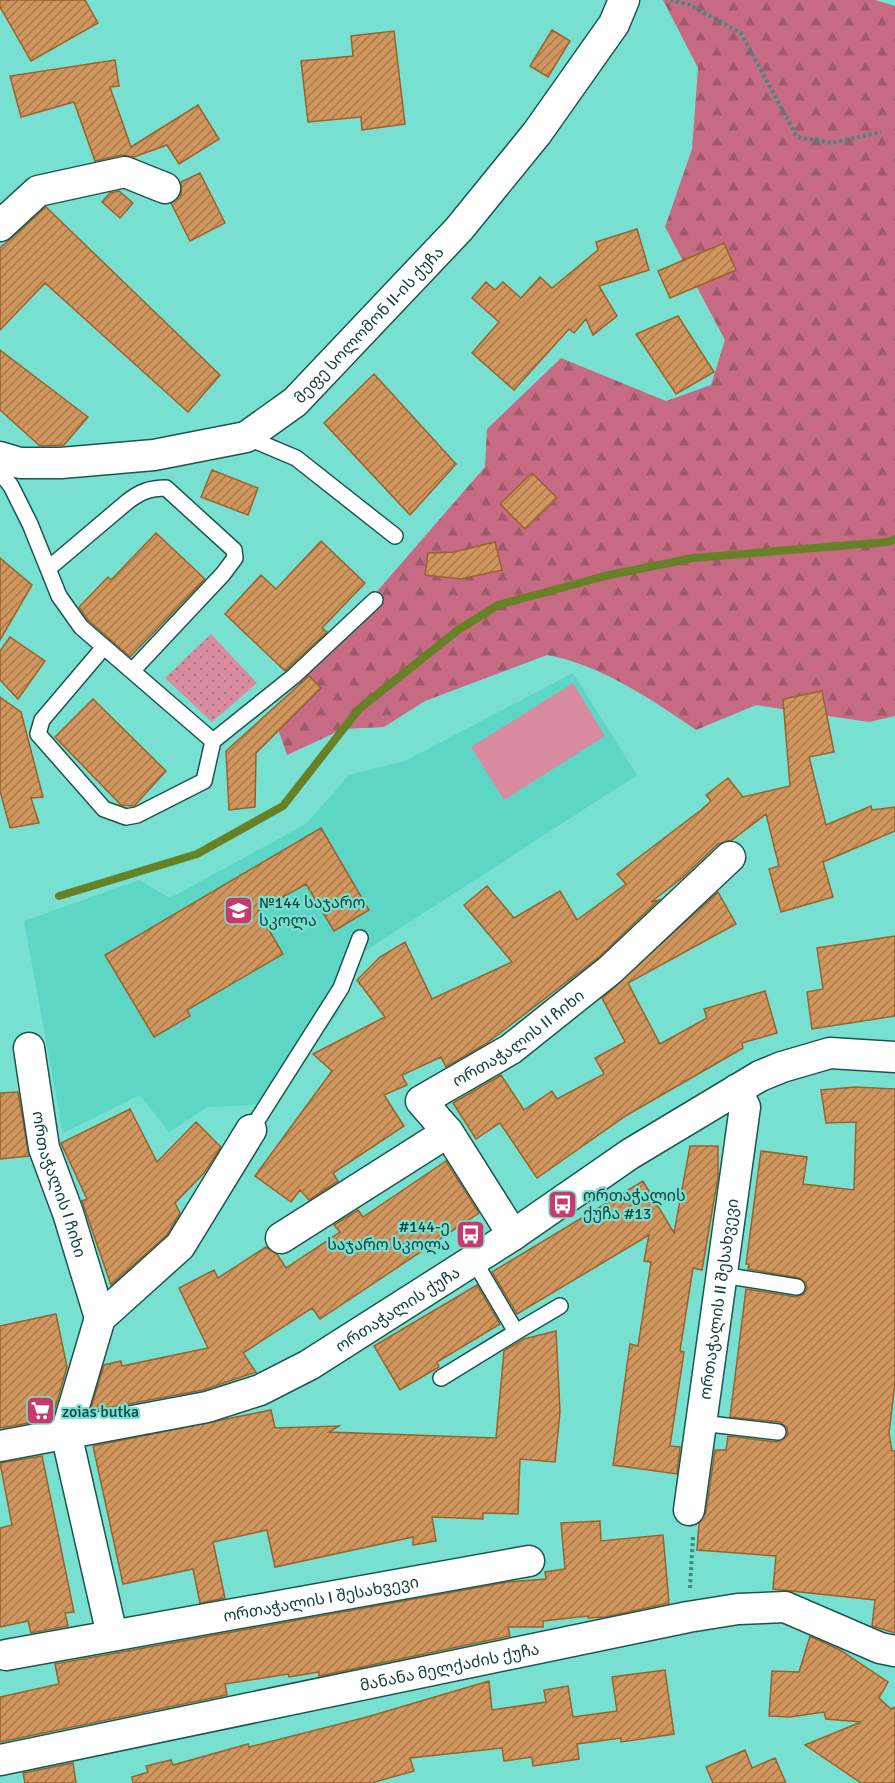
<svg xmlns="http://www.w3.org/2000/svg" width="895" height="1783" font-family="Signika,'Noto Sans Georgian',sans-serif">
  <defs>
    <pattern id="forest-firs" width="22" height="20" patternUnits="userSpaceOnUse" patternTransform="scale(1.5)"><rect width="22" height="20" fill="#c66b83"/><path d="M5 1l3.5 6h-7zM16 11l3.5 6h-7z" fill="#a05a6c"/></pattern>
    <pattern id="park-dots" width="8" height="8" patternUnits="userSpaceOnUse" patternTransform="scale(1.5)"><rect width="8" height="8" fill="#d98c9f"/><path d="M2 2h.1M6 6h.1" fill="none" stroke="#af7483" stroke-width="1.8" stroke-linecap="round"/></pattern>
    <pattern id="building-hatch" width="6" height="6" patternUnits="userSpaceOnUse" patternTransform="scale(1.5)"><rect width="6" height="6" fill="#d0965e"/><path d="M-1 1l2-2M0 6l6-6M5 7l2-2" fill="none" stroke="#a87c4f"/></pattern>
  </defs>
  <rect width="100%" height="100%" fill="#77e0d1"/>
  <path fill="#5dd6c6" d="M573 673 637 775 365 951 337 1016 293 1069 255 1105 207 1107 169 1132 140 1095 63 1133 24 921 139 880 170 898 306 824 349 775 405 761Z"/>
  <path fill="url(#forest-firs)" d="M663 0H875L895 6V716L869 722 756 705 696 730C653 700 599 664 547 655L425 701 384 727 343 729 287 755 275 720 306 673 485 467 487 429 561 358 666 401 711 385 725 340 665 227 692 149 698 68Z"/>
  <path fill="url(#park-dots)" d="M211 634 257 683 212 722 165 678Z"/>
  <path fill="#d98c9f" d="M573 683 605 736 504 800 471 747Z"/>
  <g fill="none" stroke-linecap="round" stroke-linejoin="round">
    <path stroke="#678127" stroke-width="8" d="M59 896 197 854 283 806 359 709 458 630 498 605 605 576 693 558 888 542 895 539"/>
  </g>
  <path fill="url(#building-hatch)" stroke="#9a632b" stroke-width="1.5" d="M0 0H85L98 23 31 61 0 7Z
    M552 30 570 41 548 77 530 66Z
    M394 31 405 124 362 130 361 117 308 122 301 61 353 56 351 36Z
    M115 60 119 86 110 87 131 147 198 105 219 139 179 164 167 145 134 157 121 155 95 161 74 102 21 117 10 76Z
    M200 173 225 223 190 241 171 203 181 195V182Z
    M119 191 133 203 120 218 102 202 110 193Z
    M46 207 220 375 188 412 45 283 0 330V248Z
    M637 229 649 270 599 286 617 316 593 335 586 319 574 333 569 329 514 390 472 353 499 322 472 298 486 282 495 290 503 282 521 298 540 277 552 288 598 250 596 242Z
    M724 243 736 270 670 298 658 271Z
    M678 316 714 372 676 394 636 334Z
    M0 350 88 417 64 445 40 446 0 410Z
    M374 374 456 464 410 515 324 423Z
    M212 470 258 488 248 515 201 497Z
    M532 473 557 498 525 529 500 504Z
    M156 533 205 579 130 657 88 620 79 607 108 577 111 580Z
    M321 541 365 583 322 628 327 632 285 671 225 614 261 575 276 589Z
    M495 542 502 570 461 579 425 575 428 553 454 552Z
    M0 558 32 585 0 640Z
    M10 637 45 661 18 699 0 680V651Z
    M309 676 321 688 256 753 255 807 229 810 226 751Z
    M822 691 834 752 809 757 826 825 871 806 872 810 895 807V831L823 862 833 897 781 912 769 869 779 866 766 814 732 840 718 844 682 878 651 902 659 900 599 957 487 1043 446 1067 441 1057 402 1075 407 1085 384 1095 404 1126 333 1173 338 1181 309 1200 300 1190 291 1202 255 1176 332 1071 313 1054 385 1017 357 980 380 957 405 942 432 999 512 962 464 905 487 886 514 918 560 891 577 920 626 884 617 874 701 810 711 801 706 795 728 778 743 797 790 786 783 699Z
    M0 697 21 712 43 797 31 798 39 823 10 828 0 791Z
    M93 699 166 771 134 806 121 805 55 737Z
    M321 828 369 910 334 931 306 884 258 911 283 954 187 1010 190 1016 154 1037 105 955Z
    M718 892 736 924 628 983 660 1044 707 1018 704 1009 765 991 777 1033 742 1043 743 1048 627 1115 537 1178 500 1123 476 1139 453 1103 501 1075 524 1110 552 1091 557 1099 604 1074 595 1058 625 1042 602 998Z
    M895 936V1016L812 1029 807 992 823 989 817 948Z
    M855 1087 895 1089V1383L889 1433 892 1451H895V1633L872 1626 875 1600 773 1589 776 1556 697 1550 699 1523 706 1512 715 1450H726L728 1436 777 1442 785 1438 788 1434 787 1428 780 1422 730 1417 746 1289 796 1297 804 1294 807 1288 806 1283 799 1278 748 1269 749 1264H746L761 1151 807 1157 803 1184 854 1190 856 1122 826 1123 821 1090Z
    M18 1092 29 1156 0 1159V1093Z
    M130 1109 157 1162 196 1122 221 1147 204 1173 175 1203 180 1213 167 1235 111 1285 82 1201 87 1199 61 1143Z
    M690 1146H718V1177L702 1270 693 1268 680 1351 684 1352 670 1446 680 1447 677 1474 613 1465 630 1344 638 1346 651 1262 644 1261 649 1235 517 1314 492 1272 643 1181 674 1233Z
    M446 1161 479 1213 320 1319 312 1308 243 1353 256 1372 203 1390 90 1411 104 1365 121 1361 122 1366 208 1348 179 1288 214 1270 218 1278 266 1247 277 1254 286 1268 340 1232 334 1225 358 1210 363 1217Z
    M477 1285 500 1324 437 1362 439 1367 400 1390 374 1346Z
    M56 1314 67 1367 52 1419 0 1428V1326Z
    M556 1331 560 1412 555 1462 520 1459 518 1514 483 1513V1519L432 1517 436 1541 413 1545V1537L275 1567 267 1530 213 1542 225 1598 200 1603 193 1569 123 1584 93 1446 271 1410 275 1428 339 1426 329 1432 496 1438 504 1351 524 1339Z
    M42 1456 74 1612 65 1613 68 1626 31 1633 28 1621 0 1627V1528L12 1525 0 1463Z
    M600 1521 601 1541 663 1535 669 1603 605 1617 588 1618V1616L543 1621V1627H508L510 1636 319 1676V1672L289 1677 288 1674 225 1684 227 1695 0 1742V1697L59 1684 55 1664 508 1582 546 1579 545 1572 565 1569 561 1523Z
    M810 1636 840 1650 888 1682 879 1698 891 1709 895 1707V1783H861L805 1745 861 1722 826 1719 824 1712 790 1717 769 1716 772 1671 799 1672Z
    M665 1670 674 1734 621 1742V1738L577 1744 579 1759 533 1766 532 1757 504 1761 502 1748 410 1758 414 1771 371 1783H133L132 1777 148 1772 146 1766 171 1760 173 1765 248 1744 249 1747 367 1717 489 1681 492 1710 546 1702 544 1690 568 1686 573 1717 617 1711 612 1677Z
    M745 1750 752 1768 775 1758 786 1783H713L706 1767Z
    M73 1763 76 1783H25L23 1773Z"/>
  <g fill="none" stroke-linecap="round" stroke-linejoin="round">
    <defs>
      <path id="service" d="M246 437 296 458 395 536
        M0 472 11 486 30 524 59 596 81 627 213 741
        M49 568 127 502C140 492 149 488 166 488L234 550 235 558 223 574 132 671
        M104 647 42 720 38 734 104 809 126 817 137 815 204 781 213 741 294 676 375 600
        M251 1130 341 988 360 938
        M473 1259 516 1332 560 1306
        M722 1275 797 1287
        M441 1378 516 1332
        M701 1423 778 1432"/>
      <g id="minor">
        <path d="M0 226 38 191 125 172 165 188"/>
        <path id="s1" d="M0 457 20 463H61L154 455 246 437 295 402 459 229 537 133 614 24 624 0"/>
        <path id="s2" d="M29 1048 44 1148 68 1213 100 1318"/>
        <path id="s3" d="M513 1235 448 1132 421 1101 511 1049 610 970 730 857"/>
        <path d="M281 1238 448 1132"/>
        <path id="s4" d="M0 1446 207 1407 260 1390 309 1365 513 1235 630 1154 760 1076 782 1067 830 1053 895 1057"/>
        <path id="s5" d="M689 1510 745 1107 736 1090"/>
        <path d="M112 1635 66 1433 100 1318 180 1246 251 1130"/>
        <path id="s6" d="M6 1655 529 1561"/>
        <path id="s7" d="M0 1760 688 1617 738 1609 785 1607 880 1648 895 1651"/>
      </g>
    </defs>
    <use href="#service" stroke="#1d564f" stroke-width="18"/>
    <use href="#minor" stroke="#1d564f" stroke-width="33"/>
    <path stroke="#418a80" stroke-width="4" stroke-dasharray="3 3" stroke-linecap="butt" d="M670 0 690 5 741 33 797 137 832 143 881 132
      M690 1588 693 1536"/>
    <use href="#service" stroke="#fff" stroke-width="15"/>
    <use href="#minor" stroke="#fff" stroke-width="30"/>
  </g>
  <defs>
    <symbol id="school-square" viewBox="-11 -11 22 22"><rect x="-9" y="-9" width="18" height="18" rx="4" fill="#c73a6b" stroke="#77e0d1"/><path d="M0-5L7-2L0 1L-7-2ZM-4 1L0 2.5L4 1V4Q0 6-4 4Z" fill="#fff"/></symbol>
    <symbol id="bus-square" viewBox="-11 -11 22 22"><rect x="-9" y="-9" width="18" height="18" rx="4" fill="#c73a6b" stroke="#77e0d1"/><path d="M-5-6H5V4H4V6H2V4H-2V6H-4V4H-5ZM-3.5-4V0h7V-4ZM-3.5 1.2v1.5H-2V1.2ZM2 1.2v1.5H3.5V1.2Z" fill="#fff"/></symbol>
    <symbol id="supermarket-square" viewBox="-11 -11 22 22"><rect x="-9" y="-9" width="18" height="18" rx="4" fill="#c73a6b" stroke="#77e0d1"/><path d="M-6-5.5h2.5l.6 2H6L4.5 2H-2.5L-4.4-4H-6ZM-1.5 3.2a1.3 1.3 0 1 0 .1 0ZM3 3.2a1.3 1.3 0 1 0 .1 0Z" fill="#fff"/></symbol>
  </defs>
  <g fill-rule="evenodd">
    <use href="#school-square" x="222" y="894" width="33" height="33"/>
    <use href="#bus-square" x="546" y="1188" width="33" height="33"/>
    <use href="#bus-square" x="454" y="1218" width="33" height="33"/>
    <use href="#supermarket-square" x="24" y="1394" width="33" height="33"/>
  </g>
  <g text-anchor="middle" stroke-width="4.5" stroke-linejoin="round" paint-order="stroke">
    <g font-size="16" fill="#14423c" stroke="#77e0d1">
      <text dy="6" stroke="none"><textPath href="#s1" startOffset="416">მეფე სოლომონ II-ის ქუჩა</textPath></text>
      <text dy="6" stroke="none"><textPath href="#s3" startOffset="279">ორთაჭალის II ჩიხი</textPath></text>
      <text dy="6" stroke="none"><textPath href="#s2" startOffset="140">ორთაჭალის I ჩიხი</textPath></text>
      <text dy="6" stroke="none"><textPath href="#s5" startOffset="213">ორთაჭალის II შესახვევი</textPath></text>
      <text dy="6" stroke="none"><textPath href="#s4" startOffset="426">ორთაჭალის ქუჩა</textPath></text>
      <text dy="6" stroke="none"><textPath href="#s6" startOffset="320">ორთაჭალის I შესახვევი</textPath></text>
      <text dy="6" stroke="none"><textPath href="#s7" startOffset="459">მანანა მელქაძის ქუჩა</textPath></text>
    </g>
    <g font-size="16" fill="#14423c" stroke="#77e0d1" text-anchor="start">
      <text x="259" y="908">№144 საჯარო<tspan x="259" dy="18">სკოლა</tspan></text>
      <text x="583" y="1201">ორთაჭალის<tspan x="583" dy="18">ქუჩა #13</tspan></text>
      <text x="450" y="1232" text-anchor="end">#144-ე<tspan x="450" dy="18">საჯარო სკოლა</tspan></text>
      <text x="62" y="1417">zoias butka</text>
    </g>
  </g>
</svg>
